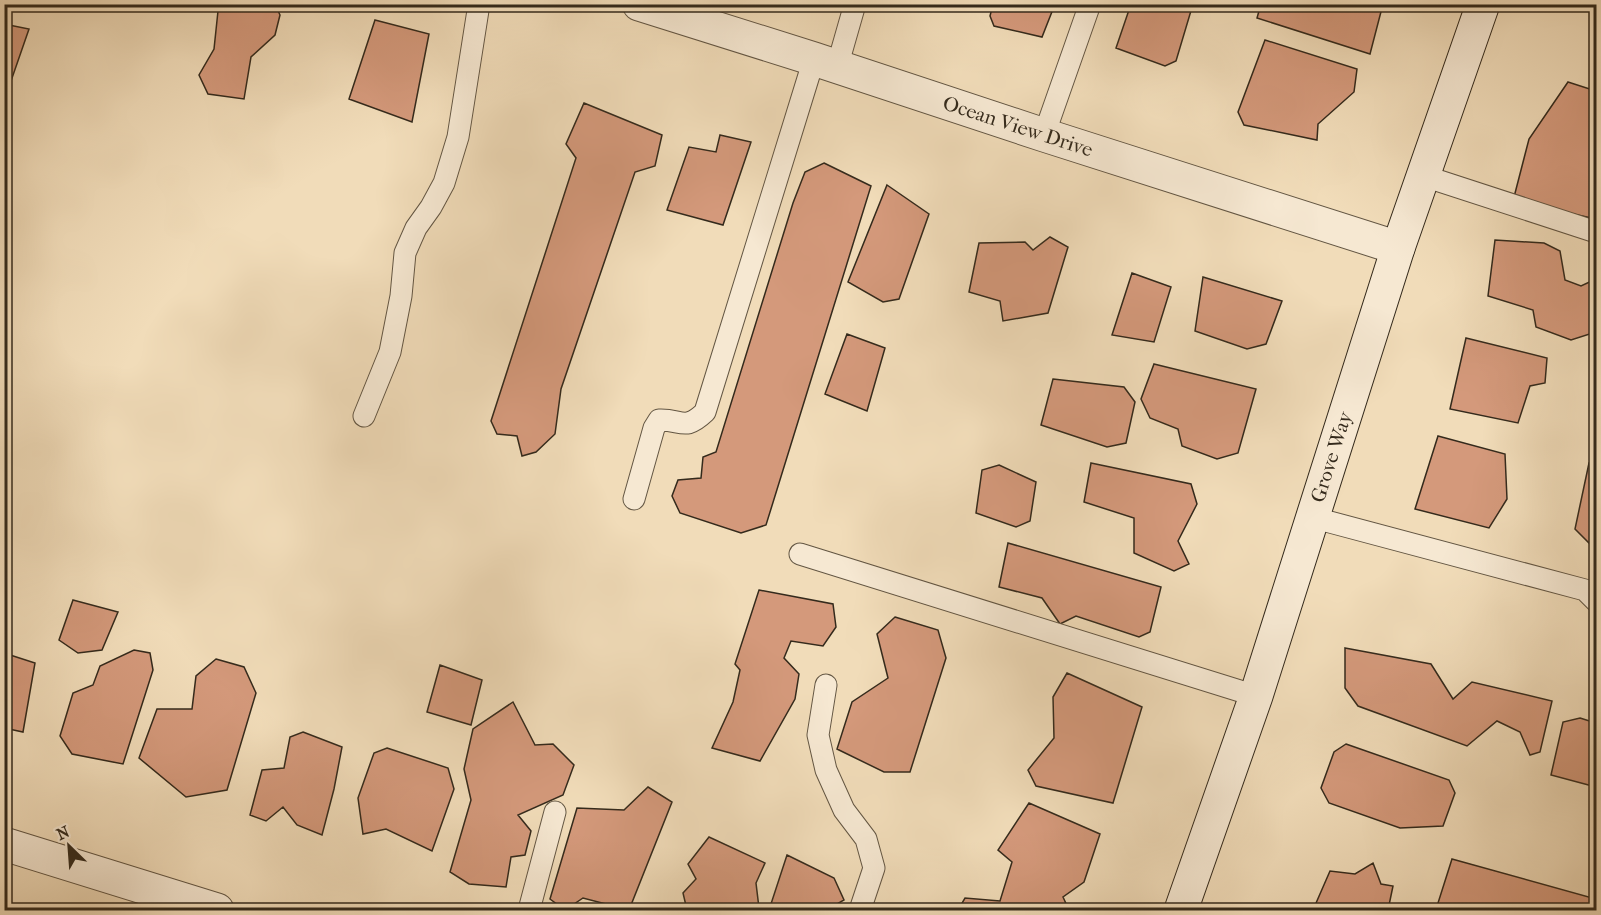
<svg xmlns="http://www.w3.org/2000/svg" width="1601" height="915" font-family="'IM FELL French Canon',serif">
  <rect width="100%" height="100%" fill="#f1dcb9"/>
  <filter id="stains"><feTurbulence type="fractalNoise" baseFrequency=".00333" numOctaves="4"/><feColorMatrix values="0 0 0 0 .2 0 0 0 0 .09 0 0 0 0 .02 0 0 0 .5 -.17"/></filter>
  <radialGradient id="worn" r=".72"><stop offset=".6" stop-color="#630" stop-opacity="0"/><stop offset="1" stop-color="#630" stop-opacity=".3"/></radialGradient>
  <path fill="#d4997b" stroke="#342a1c" stroke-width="1.5" d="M224 4H275L280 15 275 35 251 57 244 99 208 94 199 75 214 49 218 11Z
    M993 4H1055L1042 37 994 26 990 16Z
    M1131 4H1193L1176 61 1165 66 1116 48Z
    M1261 4H1383L1370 54 1257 18Z
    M375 20 429 34 412 122 349 99Z
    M4 24 29 29 11 81 4 80Z
    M1265 40 1357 69 1354 92 1318 124 1317 140 1244 125 1238 112Z
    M1568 82 1596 91V219L1513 201 1529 139Z
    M584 103 662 135 655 166 635 172 561 389 555 434 536 452 522 456 517 436 497 434 491 421 576 158 566 144Z
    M720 135 751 142 723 225 667 210 689 147 716 152Z
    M824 163 871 186 766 525 741 533 680 513 672 496 678 480 701 478 703 457 716 452 793 203 805 172Z
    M887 185 929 214 899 299 883 302 848 282Z
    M1050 237 1068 247 1048 313 1003 321 1000 301 969 292 979 243 1025 242 1033 250Z
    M1495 240 1544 243 1560 251 1565 280 1581 286 1596 279V332L1571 340 1536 327 1533 310 1488 296Z
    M1132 273 1171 287 1154 342 1112 335Z
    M1203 277 1282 301 1266 344 1247 349 1195 331Z
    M847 334 885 348 867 411 825 394Z
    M1466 338 1547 358 1545 383 1530 386 1518 423 1450 409Z
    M1154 364 1256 389 1238 453 1217 459 1182 446 1178 429 1150 418 1141 399Z
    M1053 379 1124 387 1135 402 1126 443 1107 447 1041 425Z
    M1438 436 1505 454 1507 499 1489 528 1415 509Z
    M1596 462V541L1590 544 1575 529 1589 463Z
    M1091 463 1191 484 1197 504 1178 541 1189 564 1174 571 1134 553V518L1084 502Z
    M999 465 1036 482 1030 521 1016 527 976 513 982 470Z
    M1008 543 1161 587 1150 632 1139 637 1076 616 1060 624 1042 598 999 587Z
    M759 590 833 604 836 627 823 646 791 641 784 658 799 674 795 699 760 761 712 748 733 702 740 670 735 664Z
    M73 600 118 612 102 650 78 653 59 640Z
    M895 617 938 630 946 658 910 772H884L837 749 852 702 888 678 877 634Z
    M1345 648 1431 664 1453 699 1472 682 1552 701 1540 752 1530 755 1520 732 1497 721 1467 746 1358 706 1345 688Z
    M134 650 150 653 153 670 123 764 72 754 60 736 73 693 93 685 100 666Z
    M4 653 35 663 23 732 4 728Z
    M216 659 244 667 256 693 227 790 186 797 139 758 157 709H192L196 676Z
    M440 665 482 680 471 725 427 712Z
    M1067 673 1142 707 1113 803 1036 786 1028 770 1054 738 1053 697Z
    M513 702 535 745 553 744 574 765 563 795 518 815 531 831 525 855 511 857 506 887 469 884 450 872 471 800 464 769 473 729Z
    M1580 718 1596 723V787L1551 775 1563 722Z
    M303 732 342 747 334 789 322 835 297 825 283 807 266 821 250 815 262 770 284 768 290 737Z
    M1346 744 1449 780 1455 793 1443 826 1400 828 1329 803 1321 788 1334 752Z
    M387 748 448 768 454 789 432 851 386 829 363 834 358 798 374 753Z
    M648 787 672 802 629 910 583 898 565 910 550 899 577 808 624 810Z
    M1029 803 1100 834 1084 882 1063 897 1069 910H958L965 898 1000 901 1012 862 998 850Z
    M709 837 765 863 756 883 759 908 752 910H687L683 893 696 879 688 864Z
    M787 855 834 878 844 900 830 908 831 910H769Z
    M1452 859 1596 899V910H1456L1438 903Z
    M1373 863 1381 884 1393 886 1388 910H1313L1330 871 1355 874Z"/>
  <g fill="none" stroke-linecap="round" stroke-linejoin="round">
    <defs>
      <path id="lane" d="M837 67 855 4
        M1044 135 1090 4
        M1424 176 1596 232
        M364 416 390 352 401 296 405 253 416 228 431 207 444 183 458 137 479 4
        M634 499 654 428 659 420C682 419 684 432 705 412L814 59
        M1311 517 1585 590 1596 601
        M800 554 1256 696
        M826 685 818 735 826 770 844 810 866 839 874 868 860 910
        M529 910 555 812"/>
      <path id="street" d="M639 4 814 59 1044 135 1398 248
        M4 844 217 910"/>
      <path id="secondary" d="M1181 910 1256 696 1398 248 1483 4"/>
    </defs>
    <use href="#lane" stroke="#635643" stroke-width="23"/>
    <use href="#street" stroke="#635643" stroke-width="35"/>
    <use href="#secondary" stroke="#342a1c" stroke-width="35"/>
    <use href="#lane" stroke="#f6e8d2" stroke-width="21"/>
    <use href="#street" stroke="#f6e8d2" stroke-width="33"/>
    <use href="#secondary" stroke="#f6e8d2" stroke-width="33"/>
  </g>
  <g text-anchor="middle" stroke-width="4.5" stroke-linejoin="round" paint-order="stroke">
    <g font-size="20" fill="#342a1c" stroke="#f6e8d2">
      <text transform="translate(1018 126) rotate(18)" y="7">Ocean View Drive</text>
      <text transform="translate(1331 457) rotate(-72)" y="7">Grove Way</text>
    </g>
  </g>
  <rect width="1601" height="915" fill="none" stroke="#f1dcb9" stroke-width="24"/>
  <rect x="6" y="6" width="1589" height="903" fill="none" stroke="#342a1c" stroke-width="3"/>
  <rect x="12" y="12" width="1577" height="891" fill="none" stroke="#342a1c" stroke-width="1.5"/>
  <g transform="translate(69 846) rotate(335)" stroke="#f6e8d2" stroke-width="4.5" paint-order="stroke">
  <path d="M0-4.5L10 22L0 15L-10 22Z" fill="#342a1c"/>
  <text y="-9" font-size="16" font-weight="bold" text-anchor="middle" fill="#342a1c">N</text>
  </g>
  <rect width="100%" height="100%" filter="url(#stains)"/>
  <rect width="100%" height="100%" fill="url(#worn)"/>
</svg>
